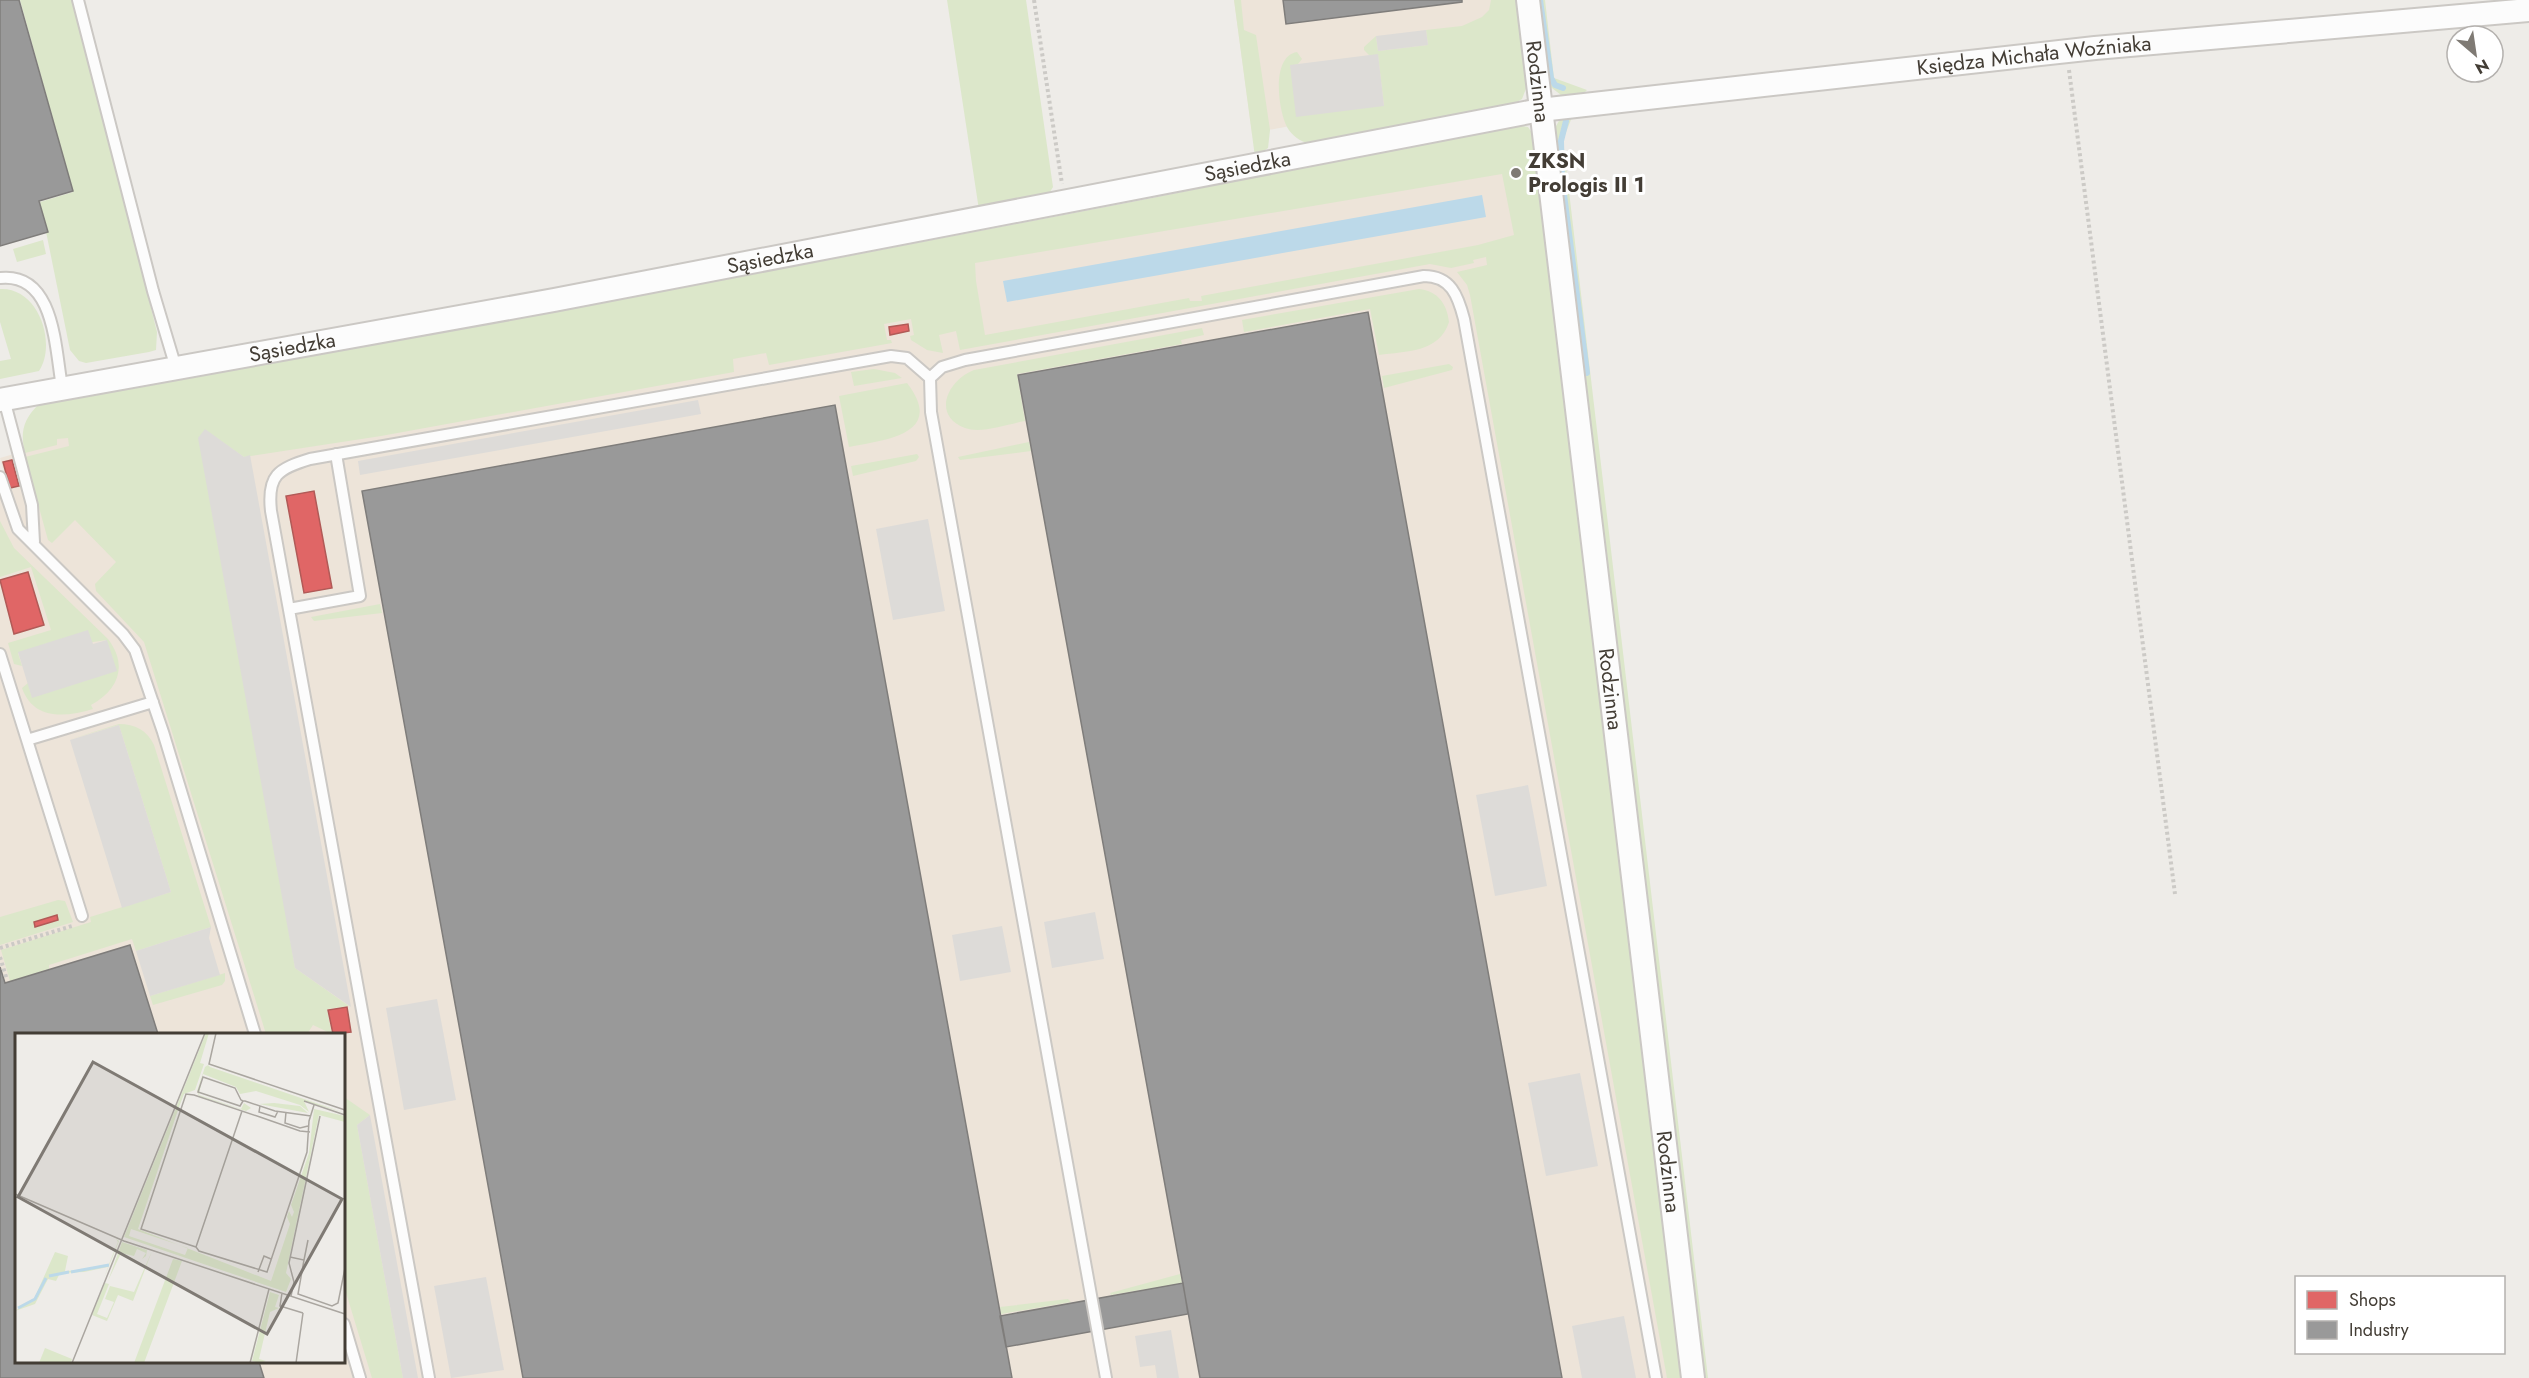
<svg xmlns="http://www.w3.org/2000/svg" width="2529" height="1378" font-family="Jost,sans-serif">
  <rect width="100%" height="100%" fill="#eeece8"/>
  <path fill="#ede4d9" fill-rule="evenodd" d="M1234 0H1505L1515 85 1252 133Z
    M1511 168 1514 190 1526 189 1671 1378H0V496L10 493 0 458 24 451 23 447 39 410ZM16 1034H344V1362H16Z"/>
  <path fill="#dce7ca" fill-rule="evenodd" d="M20 0H74L157 332 156 350 149 352 86 363 79 361 70 350 40 202 73 192Z
    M947 0H1026L1053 187 1047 197 979 210Z
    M1234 0H1241L1244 30 1256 35 1270 130 1268 148 1255 157Z
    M1491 0H1518L1527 86 1522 99 1513 104 1309 144C1300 141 1292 136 1287 127 1278 110 1271 56 1297 52L1302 59 1298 64 1290 66 1384 106 1378 55H1369L1364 50V47L1376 36 1378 51 1428 45 1426 30 1462 26 1482 17 1489 10Z
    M1535 0H1545L1554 78 1587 90 1582 95H1561L1548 85Z
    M1572 117 1563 140 1708 1378H1700L1554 147 1555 128 1560 119Z
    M1516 125 1528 127 1535 137 1685 1378H1667L1470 295 1467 285 1457 272 1487 265 1486 257 1473 260 1474 263 1451 268 1430 264 960 350 956 331 939 335 943 353 927 350 911 340 910 336 914 335 911 319 884 324 887 340H891L892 343 769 365 766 353 733 359 734 372 381 436 244 457 205 430 295 968 349 1006 327 1009 332 1034 313 1025 307 1034H266L144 642 96 591 95 584 116 562 75 520 52 543 48 540 25 457 69 446 68 438 57 439V445L25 453C20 433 23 420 38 405L723 280 1152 198ZM1502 174 1514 235 1478 245 1201 296 1202 301H1190L1189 298 985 335 976 281 975 263Z
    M43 240 46 254 17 262 13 249Z
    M0 289C39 287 57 344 39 371L0 379V361L11 359 0 322Z
    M1419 289C1438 291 1447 304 1449 322 1439 353 1406 351 1379 355L1370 309 1244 332 1242 320Z
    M1202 328 1204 335 1181 340 1182 344 1017 374 1025 421C1008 424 981 434 965 428 931 415 948 380 974 370Z
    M1449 364 1453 367 1452 370 1384 388 1382 376Z
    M874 369 895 373 902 378 854 386 851 372Z
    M907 383C947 435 883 440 849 447L839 396Z
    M1029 442 1031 451 960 460 958 457Z
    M917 454 919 457 916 461 853 476 851 466Z
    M0 521 14 548 108 639C128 665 119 690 91 705L93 709C66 717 34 721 22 688L28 683 32 697 107 640 18 653 22 666 14 664 8 643 51 630 31 567 0 577Z
    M380 604 382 613 314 621 311 617Z
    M119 724C135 724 147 730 154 745L211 927 136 951 132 939 49 965V969L10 981 1 950 91 922 90 917 171 892 119 725 68 740Z
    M58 900 65 901 73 922 0 945V917Z
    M225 973V981L222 985 153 1005 150 996Z
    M344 1097 370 1115 357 1125 403 1378H372L344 1286Z
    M1180 1274 1182 1283 1111 1295 1110 1293Z
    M1068 1299 1071 1302 1001 1314 1000 1307Z"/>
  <path fill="#dddbd8" d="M1426 30 1428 45 1378 51 1376 36Z
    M1378 54 1384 106 1296 117 1290 65Z
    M698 400 701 414 360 475 358 461Z
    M205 429 244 457 250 455 351 1007 295 968 198 438Z
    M928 519 945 611 893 620 876 529Z
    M88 630 93 644 107 640 117 671 32 698 18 652Z
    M119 725 171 892 122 908 70 740Z
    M1528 785 1547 886 1495 896 1476 795Z
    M1095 912 1104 959 1052 968 1044 922Z
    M1002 926 1011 972 960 981 952 935Z
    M211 927 209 938 220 975 150 996 136 951Z
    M437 999 456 1100 404 1110 386 1008Z
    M1580 1073 1598 1166 1546 1176 1528 1083Z
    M370 1115 418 1378H403L357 1125Z
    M486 1277 504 1370 451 1378 434 1286Z
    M1624 1316 1636 1378H1582L1572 1326Z
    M1171 1330 1179 1378H1157L1155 1365 1140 1367 1135 1336Z"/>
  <path fill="#bcd9e9" d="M1482 195 1486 217 1007 302 1003 281Z"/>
  <path fill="#e06666" stroke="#b15a57" stroke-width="1.5" d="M908 324 909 331 890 335 889 327Z
    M12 460 19 486 10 488 3 462Z
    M314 491 332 588 304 593 286 496Z
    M28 572 44 625 14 634 0 580Z
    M57 915 58 920 35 927 34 922Z
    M347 1007 351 1032 333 1034 328 1010Z"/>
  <path fill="#999" stroke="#7f7d7b" stroke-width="1.5" d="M0 0H19L73 191 39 201 48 232 0 246Z
    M1283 0H1462V2L1286 24Z
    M1368 312 1562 1378H1200L1018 375Z
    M835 405 1012 1378H523L362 491Z
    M130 945 158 1034H16V1362H259L264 1378H0V967L5 983Z
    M1183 1283 1188 1314 1006 1347 1000 1316Z"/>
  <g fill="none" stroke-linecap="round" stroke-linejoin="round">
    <path stroke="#bcd9e9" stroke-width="6" d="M1540 0 1551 78 1555 85 1563 88
      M1566 121 1561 141 1562 179 1587 373"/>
    <defs>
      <path id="lane" d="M78 0 153 291 176 368
        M0 278C55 272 55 348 62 387
        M4 399 32 505 34 542
        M0 477 18 529 123 634 135 650 163 732 255 1034
        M289 609 360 596 336 454
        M0 654 27 740 153 702
        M27 740 82 916
        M344 1324 360 1378
        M429 1378 271 511C267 475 278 469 310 459L891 356 907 358 930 378
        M1106 1378 931 412 930 378 942 367 965 360 1424 276C1451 276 1458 296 1464 319L1656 1378"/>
      <g id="street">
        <path id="s1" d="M1528 0 1693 1378"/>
        <path id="s2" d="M0 400 554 300 1540 110 2095 48 2529 10"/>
      </g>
    </defs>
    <use href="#lane" stroke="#cbc8c4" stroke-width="14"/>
    <use href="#street" stroke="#cbc8c4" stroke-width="26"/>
    <path stroke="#cccac6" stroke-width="4" stroke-dasharray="3 3" stroke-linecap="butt" d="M1034 0 1062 184
      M2069 70 2175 894
      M0 948 72 926
      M0 957 7 980"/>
    <use href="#lane" stroke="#fcfcfc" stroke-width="10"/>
    <use href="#street" stroke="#fcfcfc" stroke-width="22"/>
  </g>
  <circle fill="#7f7a74" stroke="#fff" stroke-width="2" cx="1516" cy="173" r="6"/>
  <g text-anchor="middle" stroke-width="6" stroke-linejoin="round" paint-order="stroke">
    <g font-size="21" fill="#433d35" stroke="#fff">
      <text dy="7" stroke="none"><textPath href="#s2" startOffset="2064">Księdza Michała Woźniaka</textPath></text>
      <text dy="7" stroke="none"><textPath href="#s1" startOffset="82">Rodzinna</textPath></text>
      <text dy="7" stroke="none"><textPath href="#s2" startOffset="1269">Sąsiedzka</textPath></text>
      <text dy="7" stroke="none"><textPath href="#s2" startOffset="783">Sąsiedzka</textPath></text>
      <text dy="7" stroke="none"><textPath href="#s2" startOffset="297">Sąsiedzka</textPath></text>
      <text dy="7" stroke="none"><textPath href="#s1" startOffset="694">Rodzinna</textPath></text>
      <text dy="7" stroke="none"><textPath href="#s1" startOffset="1180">Rodzinna</textPath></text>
    </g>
    <g font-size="21" font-weight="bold" fill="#433d35" stroke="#fff" text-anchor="start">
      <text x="1528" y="168">ZKSN<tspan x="1528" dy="24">Prologis II 1</tspan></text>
    </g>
  </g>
  <g transform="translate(15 1033)">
    <rect width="330" height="330" fill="#eeece8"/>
    <path d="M191 0H194L185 30 189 31 180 57 169 61 164 74 123 196 256 248 275 191 272 184 274 178 277 184 279 179 276 172 294 120 299 76 330 83V89L304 82 271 240 276 246 271 259 109 204ZM116 196 173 215 170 222 114 203ZM193 32 195 34 330 80 289 68 294 79 285 72 241 58 225 61 221 54 188 41 184 62 226 76 229 70 236 75 231 78 184 63 182 58 190 34ZM259 70 285 73 293 80 244 71ZM101 206 104 208 89 245 93 234 69 239 45 240 41 248 33 246 20 271 0 278 19 266 40 219 53 223 50 238 74 237 94 231 103 209ZM107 209 132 217 131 223 127 226 131 220 122 216 119 223 106 220 93 248ZM137 218 118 268 103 262 92 288 77 282 90 250 94 251 82 281 92 285 99 269 90 266 95 253 119 259ZM158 226 167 228 129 330H119ZM255 259 264 262 260 274 264 275 255 279 244 326 251 328 245 330 237 328ZM30 315 57 326 56 330H24Z" fill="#dce7ca" fill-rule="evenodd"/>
    <path fill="none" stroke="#bcd9e9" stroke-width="3" d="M56 239 94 232M34 243 54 239M3 275 20 266 31 245"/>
    <path fill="none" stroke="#aaa6a0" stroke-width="1.5" d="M201 0 194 31 330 77M228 68 225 73 183 59 188 44 220 55 226 67 228 68H230L260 78 296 83M289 68 330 82M245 73 244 79 260 84 263 78M227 78 181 214 126 196 171 61 179 62 245 84 285 98 295 99M271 79 270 90 285 95 293 93M0 161 109 208 330 281M181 214 184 218 252 239 292 119 294 88 299 72M275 224 289 227 283 261 317 273 323 270 330 235M289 227 293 207M243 239 249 223 256 226M267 260 265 273 288 280M276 263 279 249 274 230 305 83M57 330 190 0M235 330 254 256M281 330 288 280"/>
    <path fill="#7f7a74" fill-opacity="0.15" stroke="#7f7a74" stroke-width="3" d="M78 29 327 166 252 301 3 164Z"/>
    <rect width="330" height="330" fill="none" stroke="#433d35" stroke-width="3"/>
  </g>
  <rect x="2295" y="1276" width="210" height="78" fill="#ffffff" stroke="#b4b1ae" stroke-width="1.5"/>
  <rect x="2307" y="1291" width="30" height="18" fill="#e06666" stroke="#b4b1ae" stroke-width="1.5"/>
  <text x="2349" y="1306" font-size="18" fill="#433d35">Shops</text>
  <rect x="2307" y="1321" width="30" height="18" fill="#999999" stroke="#b4b1ae" stroke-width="1.5"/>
  <text x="2349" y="1336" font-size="18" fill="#433d35">Industry</text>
  <g transform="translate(2475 54) rotate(151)"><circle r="28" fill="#ffffff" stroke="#b4b1ae" stroke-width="1.5"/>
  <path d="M0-4.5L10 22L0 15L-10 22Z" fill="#7f7a74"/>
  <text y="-9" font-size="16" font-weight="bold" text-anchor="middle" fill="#433d35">N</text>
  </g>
</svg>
